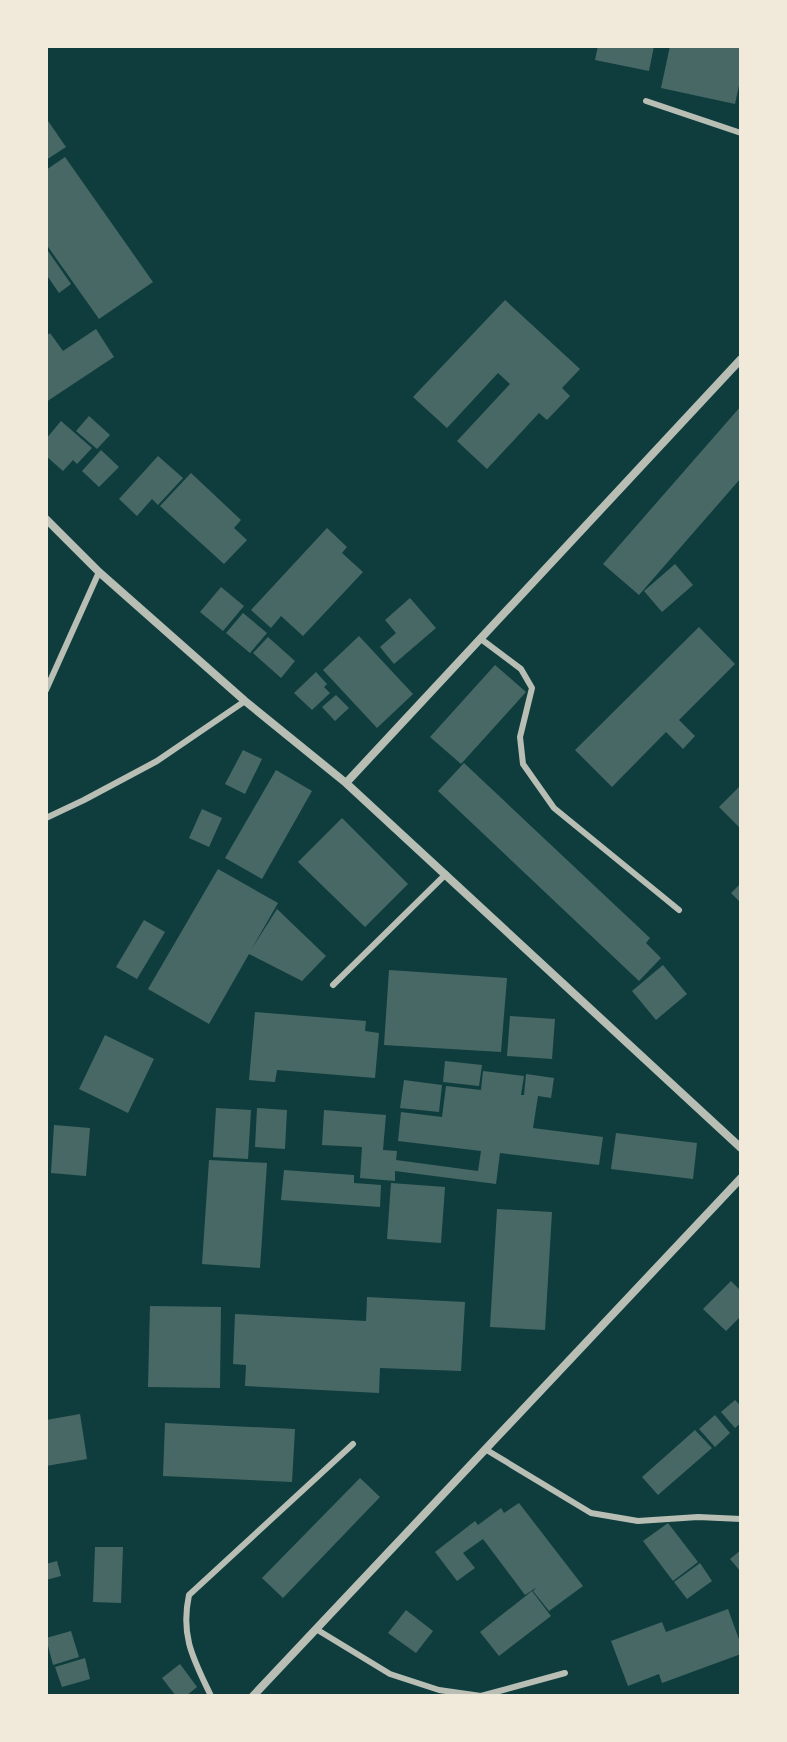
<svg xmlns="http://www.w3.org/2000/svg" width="787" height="1742" font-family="Cabin,sans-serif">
  <rect width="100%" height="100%" fill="#0f3d3e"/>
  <path fill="#486865" d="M598 46H654L649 71 595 60Z
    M670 46H741V76L735 104 661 88Z
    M46 118 66 147 46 160Z
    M65 157 153 282 99 319 46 244V170Z
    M46 248 71 284 59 293 46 274Z
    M505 300 580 369 562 388 570 396 547 420 539 413 487 469 457 441 510 384 498 373 447 428 413 397Z
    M96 329 114 357 46 402V336L50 333 63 351Z
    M741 406V478L639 595 603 564Z
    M89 416 110 435 97 449 76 431Z
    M61 421 92 448 77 464 73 460 63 471 46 456V439Z
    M101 450 119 467 99 487 82 471Z
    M158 456 183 478 158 505 152 499 137 516 119 499Z
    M191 473 241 520 234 528 247 540 224 564 160 506Z
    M327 528 347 547 342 553 363 572 303 636 281 616 271 628 251 610Z
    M675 564 693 585 662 612 644 591Z
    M221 587 244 606 223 631 200 612Z
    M410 598 436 628 394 664 380 647 396 633 385 620Z
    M243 613 267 633 250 653 226 633Z
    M699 627 735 664 679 720 695 736 683 749 666 732 612 787 575 750Z
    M359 636 413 694 377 728 323 670Z
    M268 637 295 661 281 678 253 653Z
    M495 665 526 692 461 764 430 737Z
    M316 672 327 684 324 687 330 693 312 710 294 693Z
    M336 695 349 708 335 721 322 707Z
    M243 750 262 759 245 794 225 784Z
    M464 763 650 938 646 943 661 958 639 981 438 791Z
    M276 770 312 791 262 879 225 858Z
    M741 785V829L719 807Z
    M202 809 222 818 209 847 189 838Z
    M342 818 408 884 365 927 298 862Z
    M218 869 278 903 251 950 277 909 326 956 302 981 249 954 209 1024 148 989Z
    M741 883V903L731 893Z
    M144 920 165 932 137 979 116 967Z
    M663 965 687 994 656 1020 632 991Z
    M389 970 507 978 501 1052 384 1045Z
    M255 1012 366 1021 365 1031 379 1033 375 1078 277 1070 275 1082 249 1080Z
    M510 1016 555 1019 552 1059 507 1056Z
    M105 1035 154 1059 128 1113 79 1089Z
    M445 1061 482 1065 479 1086 443 1082Z
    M483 1071 524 1076 521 1095H524L526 1074 554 1078 551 1098 538 1096 533 1128 603 1137 599 1165 500 1153 496 1184 395 1171V1181L360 1178 362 1147 322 1145 324 1110 386 1115 383 1150 397 1151 396 1160 478 1171 481 1151 398 1141 401 1112 442 1117 446 1086 481 1090Z
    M404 1080 442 1085 439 1112 400 1108Z
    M216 1108 251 1110 248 1159 213 1157Z
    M257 1108 287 1110 285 1149 255 1147Z
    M54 1125 90 1128 86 1176 51 1173Z
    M616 1133 697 1143 693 1179 611 1169Z
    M209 1160 267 1163 260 1268 202 1264Z
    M284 1170 354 1175V1183L381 1185 380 1207 281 1200Z
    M391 1183 445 1187 441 1243 387 1239Z
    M497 1209 552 1212 545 1330 490 1327Z
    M731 1281 741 1291V1316L726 1331 703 1309Z
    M367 1297 465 1302 461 1371 380 1368 379 1393 245 1386 246 1365 233 1364 235 1314 366 1321Z
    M150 1306 221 1307 220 1388 148 1387Z
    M735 1400 741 1406V1423L735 1428 721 1412Z
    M80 1414 87 1459 46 1466V1420Z
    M715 1415 730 1433 715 1447 699 1429Z
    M165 1423 295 1429 292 1482 163 1476Z
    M695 1430 712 1448 658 1495 642 1477Z
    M360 1478 380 1497 283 1598 262 1578Z
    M519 1503 583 1586 549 1611 533 1591 537 1587 525 1595 483 1539 463 1553 475 1568 457 1581 435 1552 475 1521 478 1525 501 1508 504 1513Z
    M668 1523 698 1562 673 1581 643 1541Z
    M95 1547H123L121 1603 93 1602Z
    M741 1550V1572L730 1559Z
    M57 1561 61 1576 46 1580V1564Z
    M700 1563 712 1581 687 1599 674 1582Z
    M532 1591 551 1616 499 1656 480 1632Z
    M728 1609 741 1645V1654L662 1683 659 1674 628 1686 611 1641 662 1622 666 1632Z
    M406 1610 433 1631 416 1653 388 1633Z
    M71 1631 79 1657 53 1665 46 1638Z
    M85 1658 90 1679 62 1687 55 1667Z
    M180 1664 197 1687 186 1696H176L162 1678Z"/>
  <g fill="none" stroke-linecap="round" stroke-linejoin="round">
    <path stroke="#b8beb3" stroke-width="6" d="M646 101 741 133
      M481 639 521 669 532 688 520 737 523 764 554 808 679 910
      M46 690 99 572
      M46 818 84 800 157 761 245 701
      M333 985 446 874
      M485 1449 591 1513 638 1521 698 1517 741 1519
      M316 1629 390 1674 439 1690 481 1696 565 1673
      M211 1696C194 1660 180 1637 189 1595L353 1444"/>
    <path stroke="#b8beb3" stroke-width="8" d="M46 519 99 572 245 701 346 783 741 1148
      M346 783 741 359
      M253 1696 741 1178"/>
  </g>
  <rect width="787" height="1742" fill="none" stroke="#f1e9da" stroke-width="96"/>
</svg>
